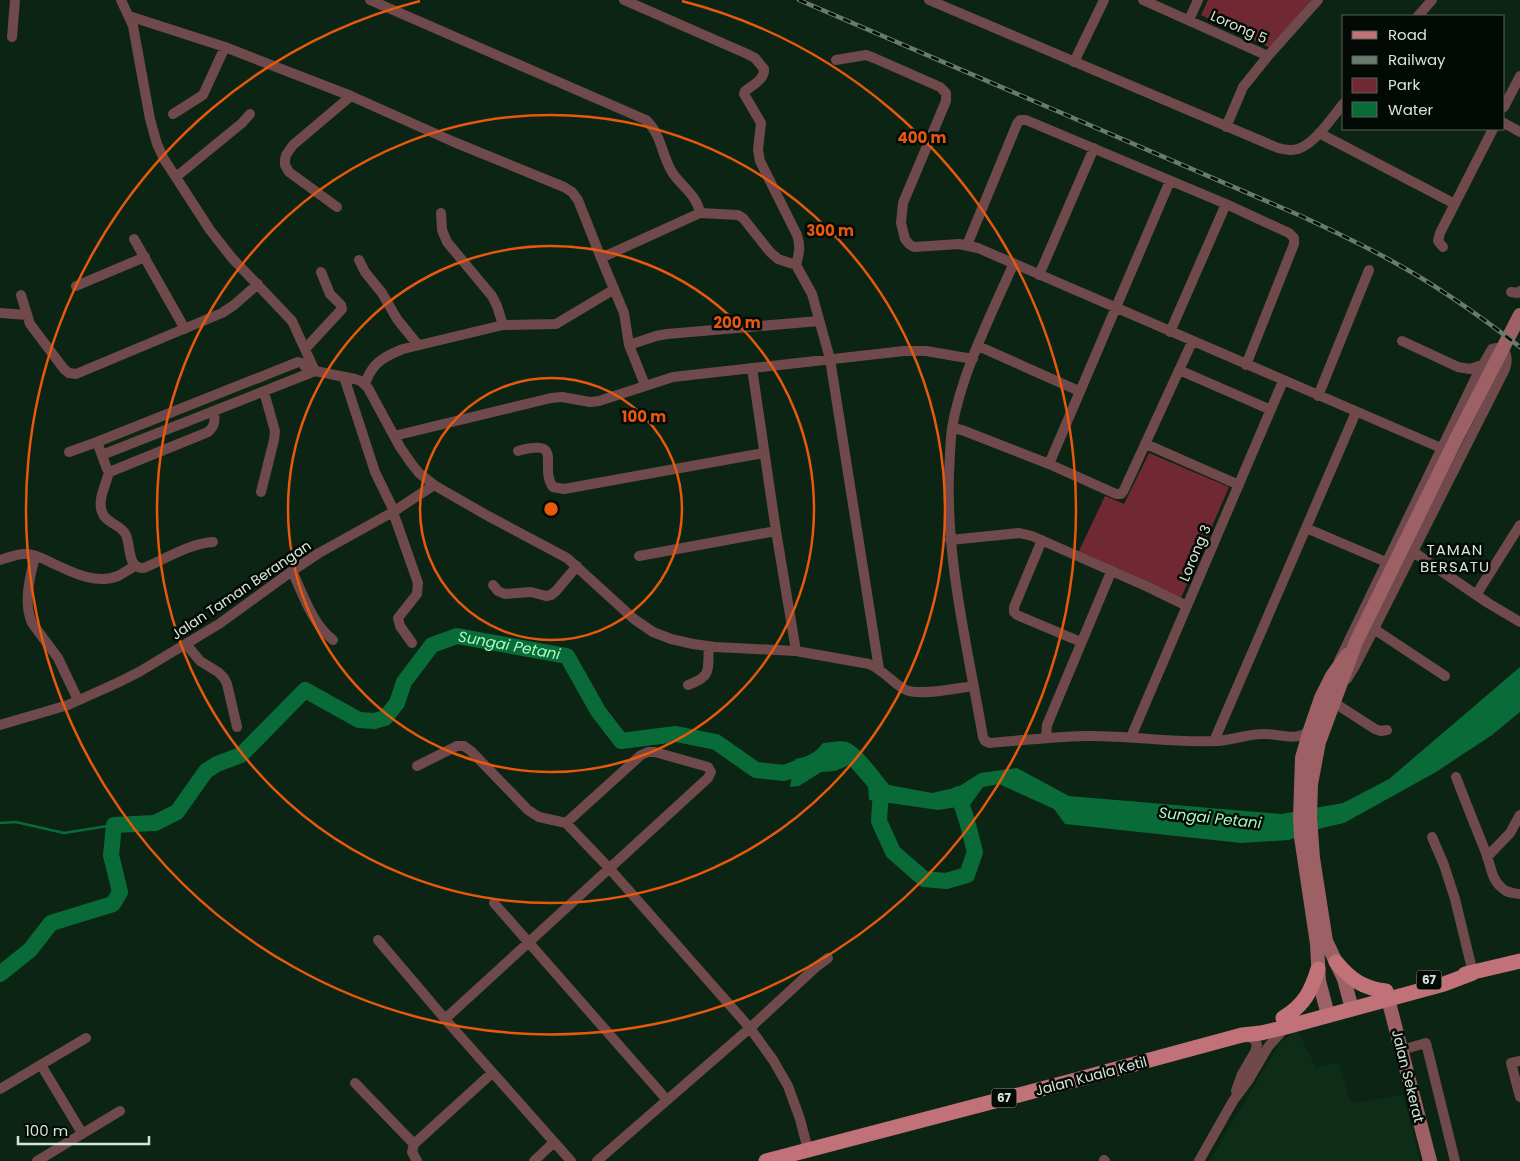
<svg xmlns="http://www.w3.org/2000/svg" width="1520" height="1161" font-family="Poppins,sans-serif">
  <rect width="100%" height="100%" fill="#0b2414"/>
  <path fill="#0d2d18" d="M1297 1030 1316 1068 1338 1062 1351 1103 1403 1095 1420 1161H1209L1279 1044Z"/>
  <path fill="#702932" d="M1208 0H1311L1270 48 1201 15Z
    M1149 453 1229 487 1181 598 1078 553 1105 496 1124 504Z"/>
  <path fill="#096c38" d="M1520 667V712L1492 735 1436 772 1344 823 1322 828 1289 840 1241 843 1065 824 1054 809 999 784 983 787 970 805 938 810 869 800 868 787 849 765 835 771 821 772 799 786 790 787 795 759C808 757 815 753 823 743 829 743 840 740 847 742 861 747 879 773 889 785L932 793 958 787 980 773 1017 768 1069 796 1281 814 1343 803 1389 779Z"/>
  <g fill="none" stroke-linecap="round" stroke-linejoin="round">
    <path stroke="#096c38" stroke-width="2.5" d="M0 823 16 822 64 833 114 825"/>
    <g stroke="#096c38" stroke-width="16">
      <path d="M881 790 879 821 893 852 924 879 946 881 967 875 975 852 967 821 958 794"/>
      <path id="s1" d="M0 974 30 950 51 923 113 904 120 892 111 855 114 825 155 823 177 812 206 771 217 764 241 755 305 690 359 720 374 721 385 718 397 703 404 682 432 645 457 636 567 656 598 711 621 741 676 734 716 742 756 770 784 773 814 762"/>
    </g>
    <path stroke="#6f494b" stroke-width="10" d="M121 0 133 26 150 119 157 144 164 159 210 230 232 258 292 321 315 371
      M370 0 646 120C662 135 661 154 672 172 681 186 697 195 700 213L738 215 743 218 770 252 778 259 796 265
      M624 0 745 53 755 58 764 69C765 79 753 85 745 91L744 94 761 123 758 150 760 161 797 235C801 247 799 254 796 265L812 294 830 359 879 669
      M929 0 1278 148C1285 150 1291 151 1298 149 1316 143 1332 117 1344 103
      M1143 0 1268 56
      M129 16 225 47 351 96 454 142 564 187 572 192 578 200 601 258
      M1418 16 1432 0
      M1189 20 1198 0
      M12 37 15 0
      M836 60 866 55 874 58 940 87 946 93V101L903 203 901 223 905 239 909 244 914 247 959 244 978 248 1441 448
      M1074 62 1104 0
      M1504 107 1520 76
      M173 114 203 95 225 47
      M1504 123 1520 132
      M1226 127 1243 87 1268 56 1318 0
      M1319 133 1455 204
      M176 177 242 123 250 114
      M337 207 289 172 285 165V160L286 155 293 145 351 96
      M441 213 442 230 447 242 492 296 497 306 503 325
      M134 239 185 329
      M967 245 1017 124 1020 120H1026L1226 204 1289 233 1294 238V244L1246 365
      M1443 247 1438 241 1440 233 1493 129
      M359 260 365 272 382 293 397 319 418 345
      M1013 265C991 315 961 374 952 428 950 443 950 458 949 474 946 562 968 650 983 737L985 741 990 743C1022 740 1053 737 1085 736 1128 735 1171 743 1214 741 1231 741 1246 734 1263 734 1279 733 1297 743 1310 730
      M1039 275 1094 148
      M76 286 145 257
      M1511 292 1518 293 1520 291
      M21 295 30 324 64 369 69 373 76 374 222 313 234 305 258 284
      M0 313 27 315
      M1170 332 1226 204
      M1402 341 1458 367 1470 369 1482 365
      M629 345 656 336 667 334 819 321
      M978 346 1079 391
      M305 349 342 309 341 305 330 294 321 272
      M752 368 776 531 796 651
      M1179 370 1271 410
      M344 377 375 472 394 511
      M365 384C372 363 383 357 403 349L503 325 556 324 613 290
      M645 385 629 345 624 313 601 258 700 213
      M1318 396 1369 270
      M214 412C215 421 215 426 208 432L112 471 107 469 97 442 298 362 302 363 310 373
      M952 428 962 430 1049 464 1116 494H1121L1124 490 1192 342
      M394 436 551 398 562 397 590 402 599 401 673 377 904 351H926L973 359
      M1146 444 1239 485
      M518 451C566 438 538 466 553 487L564 489 764 453
      M69 452 97 442
      M102 455 315 371 355 379 361 381 368 388 400 447 411 463 419 473 434 485 488 516 567 558 634 619 653 632 671 639 693 644 715 647 796 651 869 664C883 670 892 682 904 689 917 697 958 688 974 686
      M1049 464 1170 181
      M109 471C107 484 97 498 102 512 106 524 121 524 126 535 131 546 127 569 144 568 165 559 191 543 213 542
      M261 492 274 440 275 431 264 392
      M393 512 418 583 417 594 398 618 400 626 412 643
      M1306 528 1386 562
      M950 540 1019 533 1032 536 1148 587 1187 606
      M1042 540 1014 607V612L1017 615 1081 642
      M1412 551 1488 603 1520 622
      M35 556C30 577 23 602 32 623L58 658 78 700
      M639 556 776 531
      M0 560C8 558 18 553 26 554 35 554 44 559 52 563 72 572 95 585 118 576 124 573 129 569 135 566
      M292 571C303 594 312 624 333 640
      M493 585 498 591 505 594 531 592 546 596 551 595 556 591 577 566
      M1476 595 1520 525
      M1374 629 1445 676
      M186 644 200 661 218 672 224 678 227 684 237 727
      M1339 661 1478 373 1492 349C1506 344 1509 358 1505 369L1374 629 1355 666 1347 679
      M688 685C713 676 707 670 709 646
      M1333 702 1375 729 1381 731 1387 730
      M0 725 68 705 117 683 139 672 219 624 292 571 319 553 393 512 434 485
      M1131 737 1283 381
      M1046 738 1047 725 1111 572
      M1214 741 1356 412
      M417 766 457 746H464L471 751 528 810 539 817 566 823 609 868 750 1028 773 1060 788 1086 800 1119 808 1150
      M1456 777C1466 803 1476 828 1486 853 1491 866 1491 879 1502 888 1507 893 1513 893 1520 894
      M1432 837 1444 865 1455 899 1473 973
      M1487 857 1510 833 1520 815
      M494 903 667 1100
      M378 940 445 1019 571 1161
      M445 1019 708 778 711 772 708 767 655 752H648L641 755 566 823
      M1401 1050 1426 1043 1455 1161
      M1520 1061 1511 1063 1520 1097
      M41 1065 82 1133
      M355 1083 414 1144 492 1073
      M0 1089 86 1038
      M1236 1091 1242 1074 1255 1052 1257 1045 1254 1039 1244 1035
      M414 1144 412 1152 417 1161
      M1104 1160 1105 1161
      M37 1161 120 1111
      M534 1161 554 1142
      M597 1161 750 1028 816 967 828 958
      M1199 1161 1233 1101 1248 1081 1268 1047 1285 1028"/>
    <path stroke="#9d6064" stroke-width="14" d="M1386 991 1430 1161
      M1352 1009 1344 979 1326 941 1313 858 1310 817 1311 784 1319 742 1356 642 1457 437 1520 315
      M1328 1015 1319 981 1317 944 1301 837 1300 818 1302 758 1310 730 1321 698 1332 676 1347 655"/>
    <path stroke="#c17278" stroke-width="15" d="M1336 962C1351 980 1363 988 1386 991
      M1465 974 1520 961
      M1283 1018C1304 1005 1311 992 1318 969
      M766 1161 1072 1081 1242 1035 1261 1033 1286 1027 1444 984 1473 973"/>
    <defs>
      <path id="rail" d="M799 0 1301 216C1331 230 1361 244 1390 260 1436 285 1479 315 1520 347"/>
    </defs>
    <use href="#rail" stroke="#687c6e" stroke-width="4.5"/>
    <use href="#rail" stroke="#030a05" stroke-width="2.5" stroke-dasharray="8" stroke-linecap="butt"/>
  </g>
  <g fill="none" stroke="#e8590c" stroke-width="2.5">
    <circle cx="551" cy="509" r="131"/>
    <circle cx="551" cy="509" r="263"/>
    <circle cx="551" cy="509" r="394"/>
    <path d="M682 1A525 525 0 1 1 420 1"/>
  </g>
  <g text-anchor="middle" stroke-width="5" stroke-linejoin="round" paint-order="stroke">
    <g fill="#030a05" stroke="#97a39a" stroke-width="1">
      <rect x="1416.5" y="970.5" width="25" height="19" rx="4"/>
      <rect x="991.5" y="1088.5" width="25" height="19" rx="4"/>
    </g>
    <g font-size="12" font-weight="bold" fill="#d6e5da">
      <text x="1429" y="984">67</text>
      <text x="1004" y="1102">67</text>
    </g>
    <g font-size="14" fill="#d6e5da" stroke="#030a05">
      <text transform="translate(1239 27) rotate(24)" y="5">Lorong 5</text>
      <text transform="translate(1195 553) rotate(-67)" y="5">Lorong 3</text>
      <text transform="translate(241 590) rotate(-34)" y="5">Jalan Taman Berangan</text>
      <text transform="translate(1091 1076) rotate(-15)" y="5">Jalan Kuala Ketil</text>
      <text transform="translate(1408 1076) rotate(76)" y="5">Jalan Sekerat</text>
    </g>
    <g font-size="15" letter-spacing="1" fill="#d6e5da" stroke="#030a05">
      <text x="1455" y="555">TAMAN<tspan x="1455" dy="17">BERSATU</tspan></text>
    </g>
    <g font-size="15" font-style="italic" fill="#a6fbbe" stroke="#030a05">
      <text dy="5" stroke="none"><textPath href="#s1" startOffset="721">Sungai Petani</textPath></text>
      <text transform="translate(1210 818) rotate(6)" y="5">Sungai Petani</text>
    </g>
  </g>
  <circle cx="551" cy="509" r="8" fill="#e8590c" stroke="#030a05" stroke-width="2.5"/>
  <g font-size="15" text-anchor="middle" font-weight="bold" fill="#e8590c" stroke="#030a05" stroke-width="5" stroke-linejoin="round" paint-order="stroke">
    <text x="922" y="143">400 m</text>
    <text x="830" y="236">300 m</text>
    <text x="737" y="328">200 m</text>
    <text x="644" y="422">100 m</text>
  </g>
  <rect x="1342" y="15" width="162" height="115" fill="#030a05" stroke="#57625a"/>
  <rect x="1352" y="31" width="25" height="8" fill="#c17278" stroke="#57625a"/>
  <text x="1388" y="40" font-size="15" fill="#d6e5da">Road</text>
  <rect x="1352" y="56" width="25" height="8" fill="#687c6e" stroke="#57625a"/>
  <text x="1388" y="65" font-size="15" fill="#d6e5da">Railway</text>
  <rect x="1352" y="78" width="25" height="15" fill="#702932" stroke="#57625a"/>
  <text x="1388" y="90" font-size="15" fill="#d6e5da">Park</text>
  <rect x="1352" y="102" width="25" height="15" fill="#096c38" stroke="#57625a"/>
  <text x="1388" y="115" font-size="15" fill="#d6e5da">Water</text>
  <path d="M18 1136v8h131v-8" fill="none" stroke="#d6e5da" stroke-width="2.5"/>
  <text x="25" y="1136" font-size="15" fill="#d6e5da" stroke="#030a05" stroke-width="4" paint-order="stroke">100 m</text>
</svg>
